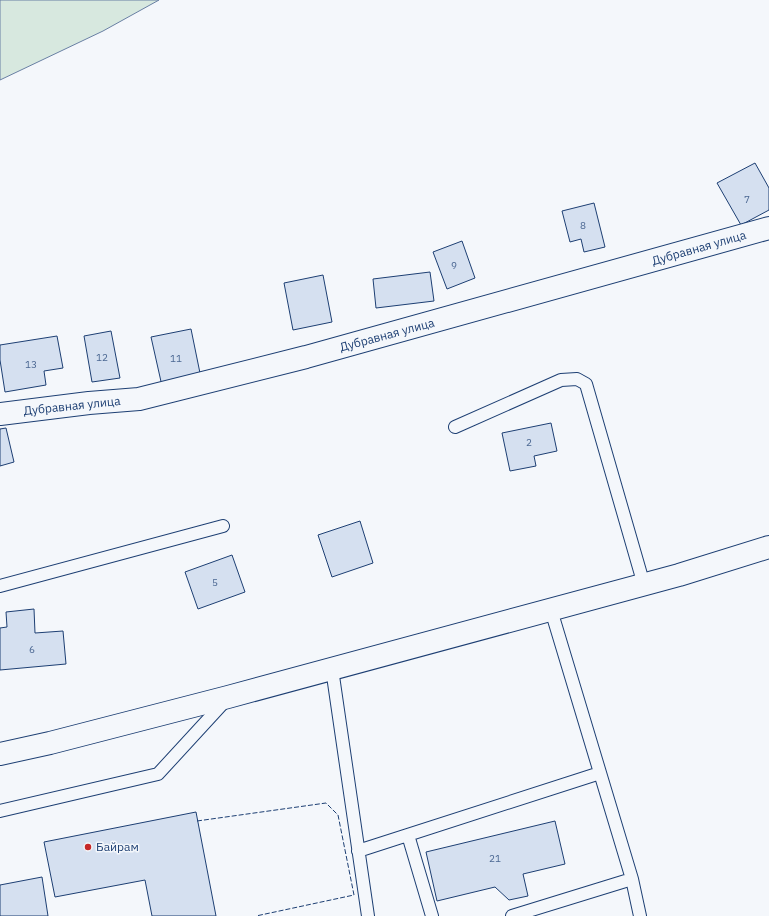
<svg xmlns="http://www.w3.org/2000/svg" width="769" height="916" font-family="'IBM Plex Sans',sans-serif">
  <rect width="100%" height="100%" fill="#f4f7fb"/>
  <path fill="#d7e8df" stroke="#687fa3" d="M0 0H159L103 31 0 80Z"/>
  <path fill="#d5e0f0" stroke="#1d3f73" d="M755 163 769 188V210L741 225 717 183Z
    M594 203 605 247 584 252 581 239 570 242 562 211Z
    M462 241 475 278 447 289 433 252Z
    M430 272 434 301 376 308 373 279Z
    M323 275 332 322 293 330 284 283Z
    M191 329 201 378 162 386 151 337Z
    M111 331 120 378 92 382 84 336Z
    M57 336 63 368 44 371 46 385 5 392 0 360V345Z
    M551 423 557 451 534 456 536 466 510 471 502 433Z
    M6 428 14 462 0 466V429Z
    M360 521 373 563 332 577 318 535Z
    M232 555 245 592 198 609 185 572Z
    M34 609 35 633 63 631 66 664 0 670V628L7 627 6 612Z
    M196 812 216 916H152L145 880 55 897 44 842Z
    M555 821 565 864 523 874 528 896 509 900 495 887 437 901 426 852Z
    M42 877 48 916H0V885Z"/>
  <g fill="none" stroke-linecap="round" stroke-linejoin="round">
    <defs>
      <path id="lane" d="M455 427 561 380 577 379 586 384 644 585
        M0 586 223 526
        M551 610 632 879
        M332 669 368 916
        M0 811 158 774 226 700
        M408 835 432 916
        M358 851 600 773
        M512 916 632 879 640 916"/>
      <path id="street" d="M0 414 89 403 139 399 306 357 769 228"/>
      <path id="secondary" d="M0 754 50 743 228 697 679 575 769 547"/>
    </defs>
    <use href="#lane" stroke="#1d3f73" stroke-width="14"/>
    <use href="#street" stroke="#1d3f73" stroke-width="24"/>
    <use href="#secondary" stroke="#1d3f73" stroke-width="24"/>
    <use href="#lane" stroke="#f4f7fb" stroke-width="12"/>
    <use href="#street" stroke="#f4f7fb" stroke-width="22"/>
    <use href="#secondary" stroke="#f4f7fb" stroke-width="22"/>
    <path stroke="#1d3f73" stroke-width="1" stroke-dasharray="5 2" stroke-linecap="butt" d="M197 821 326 803 338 815 354 895 256 916"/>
  </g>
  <circle fill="#c62828" stroke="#f4f7fb" stroke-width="1.5" cx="88" cy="847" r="4"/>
  <g text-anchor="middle" stroke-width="3" stroke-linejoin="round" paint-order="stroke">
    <g font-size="10" fill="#4b6792">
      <text x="747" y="203">7</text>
      <text x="583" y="229">8</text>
      <text x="454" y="269">9</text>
      <text x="102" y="361">12</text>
      <text x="176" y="362">11</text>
      <text x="31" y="368">13</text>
      <text x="529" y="446">2</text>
      <text x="215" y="586">5</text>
      <text x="32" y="653">6</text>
      <text x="495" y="862">21</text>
    </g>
    <g font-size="12" fill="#1d3f73" stroke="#f4f7fb">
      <text transform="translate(699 248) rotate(-16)" y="4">Дубравная улица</text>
      <text transform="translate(387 335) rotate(-15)" y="4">Дубравная улица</text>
      <text transform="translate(72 406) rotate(-6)" y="4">Дубравная улица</text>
    </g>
    <g font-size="12" fill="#1d3f73" stroke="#f4f7fb" text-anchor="start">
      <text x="96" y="851">Байрам</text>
    </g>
  </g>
</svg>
